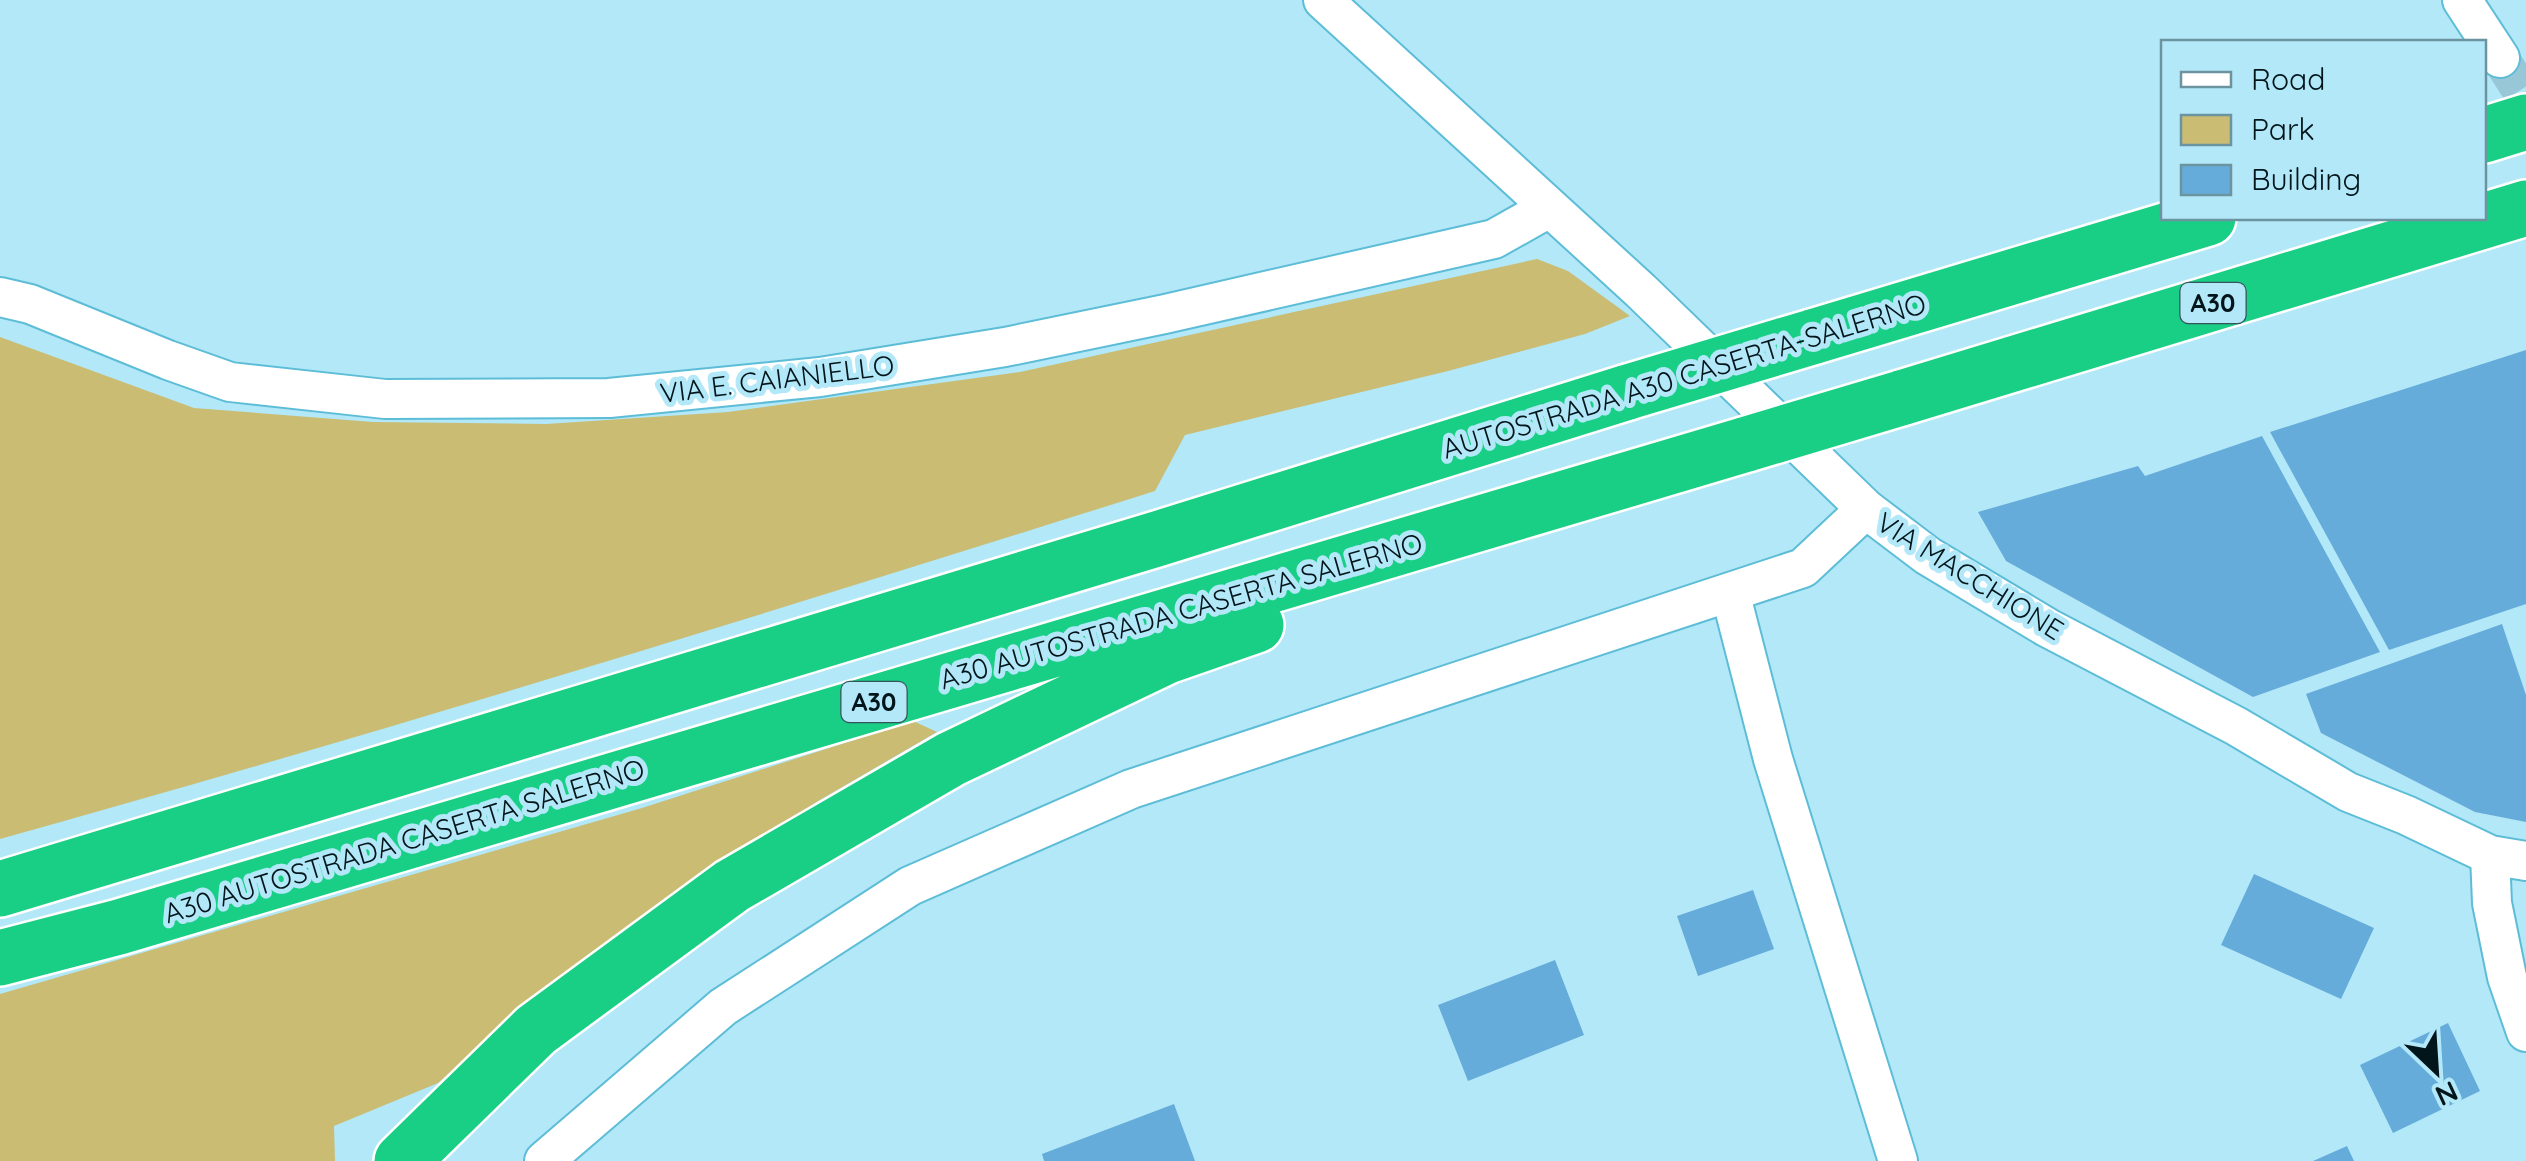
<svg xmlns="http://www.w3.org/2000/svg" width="2526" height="1161" font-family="Quicksand,sans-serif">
  <rect width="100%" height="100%" fill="#b3e8f8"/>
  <path fill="#cabc72" d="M1537 259 1568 271 1630 316 1585 334 1448 371 1185 435 1155 491C771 612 388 731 0 839V337L194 408 373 422 546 424 728 412 1020 372Z
    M913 721 937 732 815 803 535 1002 438 1083 334 1126 335 1161H0V994L642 808Z"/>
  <path fill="#65acda" d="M2526 350V604L2389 650 2270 432Z
    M2262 436 2380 652 2253 697 2006 561 1978 512 2138 466 2145 476Z
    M2502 624 2526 695V822L2475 812 2321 733 2306 694Z
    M2254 874 2374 928 2341 999 2221 945Z
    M1753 890 1774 949 1698 976 1677 916Z
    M1555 960 1584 1035 1468 1081 1438 1005Z
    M2448 1023 2480 1091 2393 1133 2360 1065Z
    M1174 1104 1195 1161H1044L1042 1154Z
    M2347 1146 2354 1161H2313Z"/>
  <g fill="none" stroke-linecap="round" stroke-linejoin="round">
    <path stroke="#98c8d7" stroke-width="38" stroke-dasharray="38 19" stroke-linecap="butt" d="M2500 58 2526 98"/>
    <defs>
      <path id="street" d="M1323 0 1641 291 1866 509 1928 556 2048 628 2236 726 2348 792 2406 815 2490 855 2526 861
        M2462 0 2500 58
        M0 297 30 304 168 360 230 382 385 399 609 398 820 377 1005 347 1165 314 1494 239 1549 208
        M1730 592 1773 759 1898 1161
        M2490 855 2492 903 2507 977 2526 1032
        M544 1161 723 1007 910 886 1131 789 1803 568 1866 509"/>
      <path id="highway" d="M2484 135 2526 122
        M1812 337 2208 218
        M1901 398 2526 208
        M0 889 1160 538 1628 392
        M0 958 119 927 1747 444
        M402 1161 536 1030 732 886 951 759 1167 656 1256 625"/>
    </defs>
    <use href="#street" stroke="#5dbdd7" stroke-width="42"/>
    <use href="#highway" stroke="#fff" stroke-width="60"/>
    <use href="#street" stroke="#fff" stroke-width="38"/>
    <use href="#highway" stroke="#18cf85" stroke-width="55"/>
    <defs>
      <path id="highway-bridge" d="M1628 392 1812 337
        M1747 444 1901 398"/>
    </defs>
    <use href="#highway-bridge" stroke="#fff" stroke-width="60" stroke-linecap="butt"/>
    <use href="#highway-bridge" stroke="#18cf85" stroke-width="55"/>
  </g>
  <g text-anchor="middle" stroke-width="10" stroke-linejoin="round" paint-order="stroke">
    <g fill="#b3e8f8" stroke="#37545d" stroke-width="2.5">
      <rect x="2180.5" y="283" width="65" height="40" rx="8"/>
      <rect x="841.5" y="682" width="65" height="40" rx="8"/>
    </g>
    <g font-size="25" font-weight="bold" fill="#02151b">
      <text x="2213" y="312">A30</text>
      <text x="874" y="711">A30</text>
    </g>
    <g font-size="28" fill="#02151b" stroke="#b3e8f8">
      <text transform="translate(1684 376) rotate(-17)" y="10">AUTOSTRADA A30 CASERTA-SALERNO</text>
      <text transform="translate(777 379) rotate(-7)" y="10">VIA E. CAIANIELLO</text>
      <text transform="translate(1970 576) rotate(32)" y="10">VIA MACCHIONE</text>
      <text transform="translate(1181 611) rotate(-16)" y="10">A30 AUTOSTRADA CASERTA SALERNO</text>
      <text transform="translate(404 841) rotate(-17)" y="10">A30 AUTOSTRADA CASERTA SALERNO</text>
    </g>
  </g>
  <rect x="2161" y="40" width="325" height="180" fill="#b3e8f8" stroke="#6c94a0" stroke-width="2.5"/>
  <rect x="2181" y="72" width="50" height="15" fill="#ffffff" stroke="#6c94a0" stroke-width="2.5"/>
  <text x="2251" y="90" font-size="30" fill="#02151b">Road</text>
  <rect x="2181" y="115" width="50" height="30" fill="#cabc72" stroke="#6c94a0" stroke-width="2.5"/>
  <text x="2251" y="140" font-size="30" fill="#02151b">Park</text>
  <rect x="2181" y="165" width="50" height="30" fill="#65acda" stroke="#6c94a0" stroke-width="2.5"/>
  <text x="2251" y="190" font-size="30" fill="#02151b">Building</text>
  <g transform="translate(2436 1071) rotate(155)" stroke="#b3e8f8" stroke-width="8" paint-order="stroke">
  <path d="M0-8L18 38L0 25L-18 38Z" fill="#02151b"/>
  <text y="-15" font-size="28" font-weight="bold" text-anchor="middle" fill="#02151b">N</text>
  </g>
</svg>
